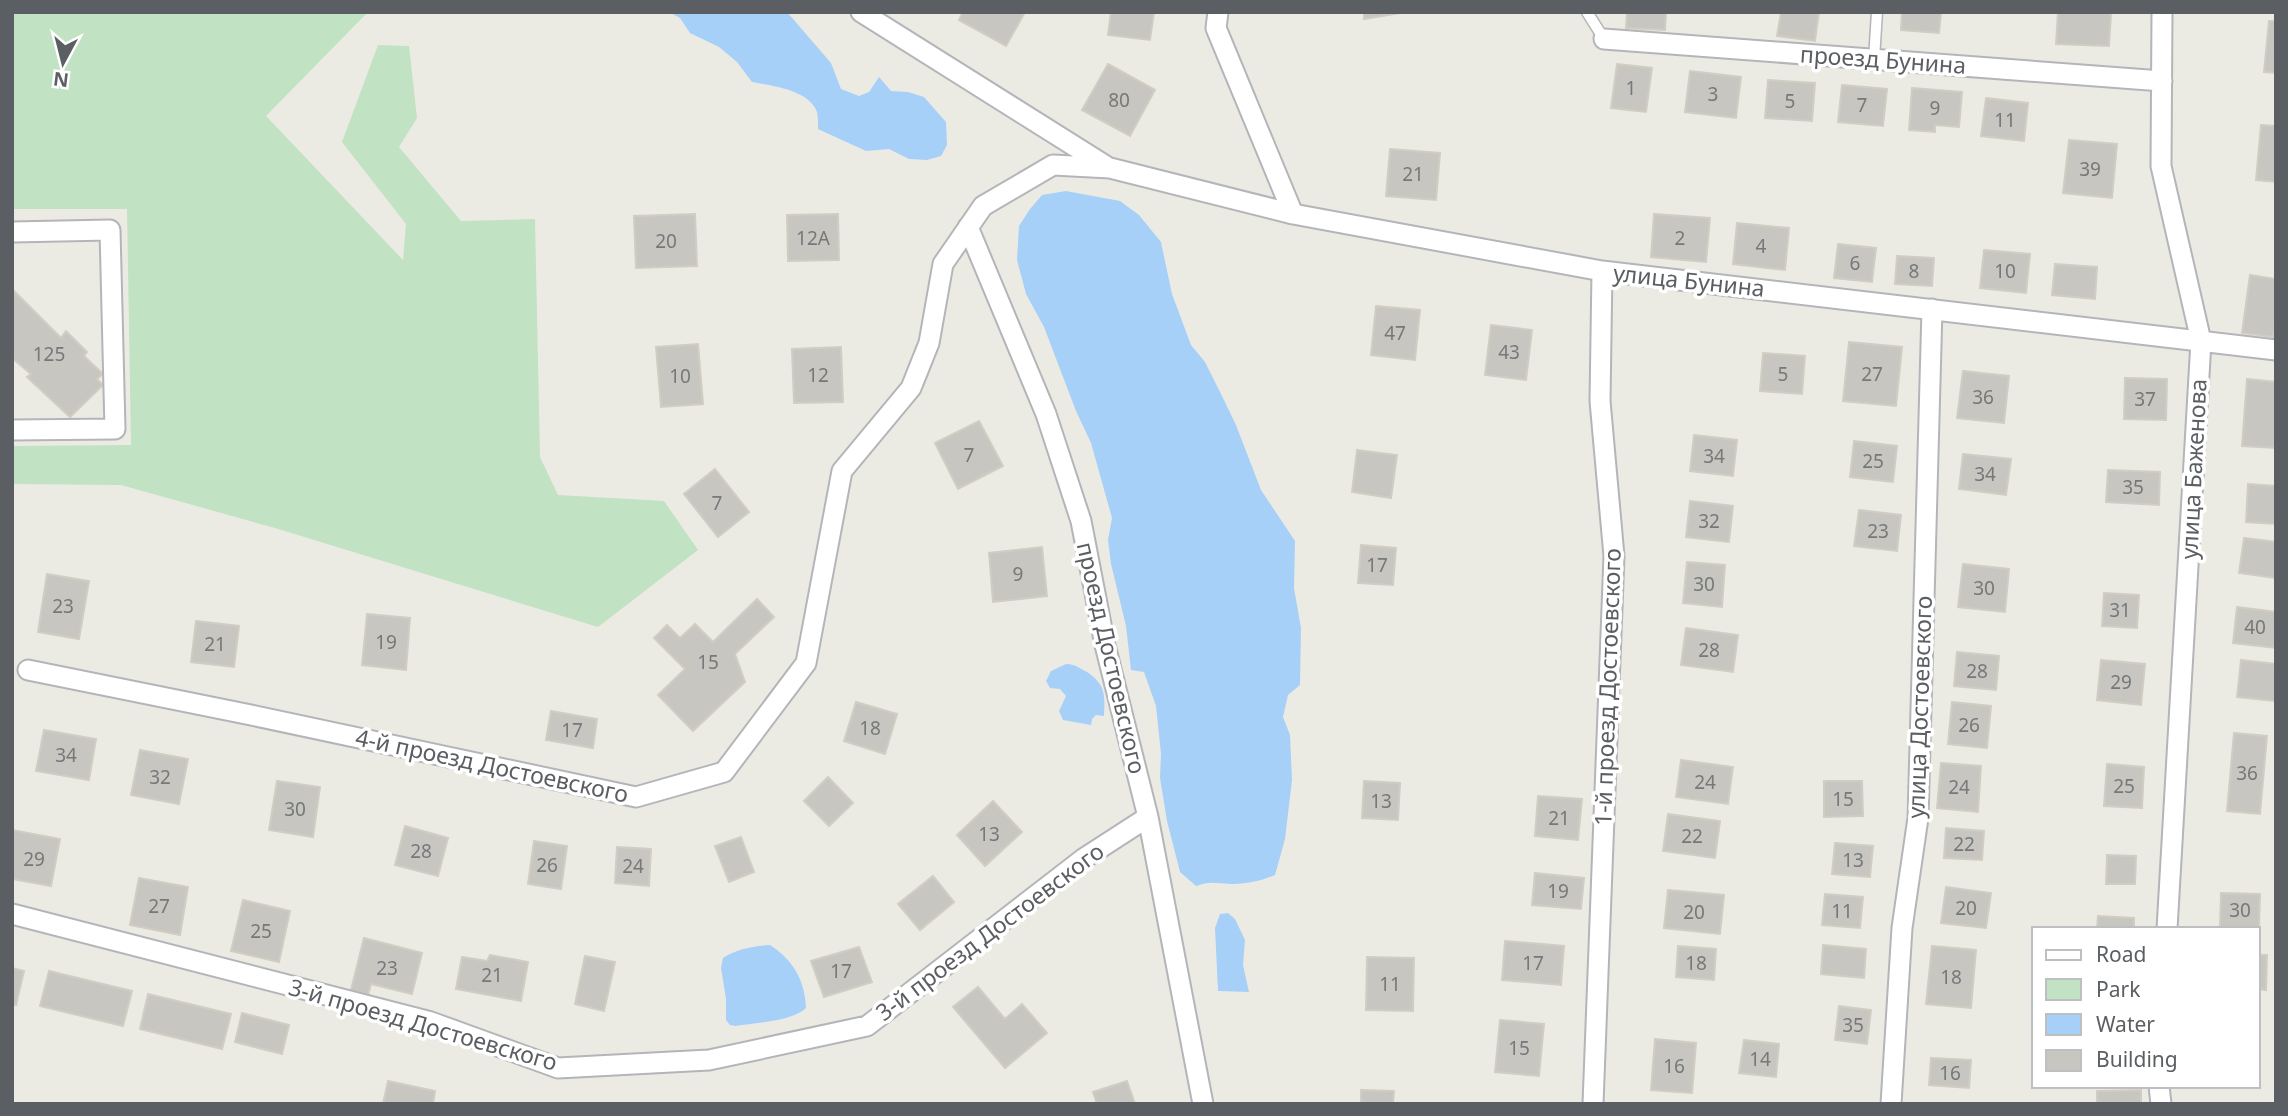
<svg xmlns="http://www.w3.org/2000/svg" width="2288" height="1116" font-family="'Noto Sans',sans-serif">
  <rect width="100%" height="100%" fill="#ecebe3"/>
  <path fill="#c1e2c3" d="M12 12H368L266 116 403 260 406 224 342 142 378 45 409 46 417 118 399 147 461 221 535 219 540 457 558 495 664 501 698 550 598 627 275 528 121 485 12 484V446L131 445 127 209H12Z"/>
  <path fill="#a7d0f8" d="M669 12H787L831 63 841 89 859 96 869 92 879 77 891 91 908 92 924 97 946 122 947 145 941 156 927 160 909 159 889 149 866 151 818 129C818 124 818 117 817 112 809 90 773 86 752 82L737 62 719 47 690 33 680 18Z
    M1066 191 1120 201 1139 215 1161 242 1172 294 1191 345 1205 362 1222 396 1236 425 1261 490 1295 541 1294 588 1301 628 1300 685 1288 695 1283 717 1290 735 1292 780 1285 839 1275 875C1261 881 1246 884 1230 884 1216 883 1211 881 1196 886L1180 872 1167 821 1160 778 1161 754 1156 706 1144 672 1131 670 1126 626 1111 564 1108 540 1112 518 1091 443 1076 411 1044 327 1026 294 1017 260 1019 226 1030 209 1042 195Z
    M1066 664C1075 664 1079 668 1087 672 1106 685 1105 695 1104 716L1096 715 1092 719 1091 725 1063 720 1059 711 1066 696 1060 689 1050 688 1046 681 1051 671Z
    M1228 913 1235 919 1245 940 1243 965 1249 992 1218 991 1215 928 1220 914Z
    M770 945C793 960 805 980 806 1008 793 1021 755 1023 736 1026L730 1025 726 1020V999L721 968 723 958C736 949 754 946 770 945Z"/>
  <path fill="#c8c6c0" stroke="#d1cdc2" stroke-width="2" d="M963 12H1025L1006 46 959 20Z
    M1111 12H1154L1150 40 1108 35Z
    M1364 12H1401V13L1364 19Z
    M1627 12H1666L1665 30 1626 28Z
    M1781 12H1819L1815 41 1777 36Z
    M1902 12H1941L1939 33 1901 30Z
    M2058 12 2111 13 2109 46 2056 44Z
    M2269 21H2276V73L2264 72Z
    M1108 64 1155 90 1130 136 1082 110Z
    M1617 64 1652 68 1646 112 1611 108Z
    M1690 71 1741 77 1736 118 1685 112Z
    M1768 80 1815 83 1812 121 1765 118Z
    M1842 85 1887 89 1883 126 1838 122Z
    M1912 88 1962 92 1959 127 1935 125V132L1909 130Z
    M1986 98 2028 103 2024 141 1981 136Z
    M2261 125 2276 126V182L2256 180Z
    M2069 140 2117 144 2112 198 2063 193Z
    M1390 149 1440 153 1436 200 1386 196Z
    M695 214 697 266 636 268 634 216Z
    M838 214 839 260 788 261 787 215Z
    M1654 214 1710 218 1706 262 1651 257Z
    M1737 223 1789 228 1785 270 1733 264Z
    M1838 244 1876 248 1872 282 1834 278Z
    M1984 250 2030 254 2026 293 1980 288Z
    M1897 256 1934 258 1932 286 1895 284Z
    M2055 264 2097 267 2095 299 2052 295Z
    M2250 275 2276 279V318L2273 337 2242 333Z
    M12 289 61 338 66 331 87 352 84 356 103 374 97 379 103 385 70 417 27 377 31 374 12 358Z
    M1376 306 1420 310 1415 360 1371 355Z
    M1491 325 1532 330 1526 380 1485 375Z
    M1849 342 1902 347 1896 406 1843 401Z
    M698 344 703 404 661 407 656 347Z
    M841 347 843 402 794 403 792 349Z
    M1763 353 1805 356 1802 394 1760 391Z
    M1963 371 2009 376 2004 423 1957 418Z
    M2125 378 2167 379 2166 420 2124 419Z
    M2247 379 2276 382V448L2242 446Z
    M979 421 1003 466 958 489 935 443Z
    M1694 435 1737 440 1733 476 1690 471Z
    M1854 441 1897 446 1893 482 1850 477Z
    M1357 450 1397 455 1391 498 1352 492Z
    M1963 454 2011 459 2006 495 1959 489Z
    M715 469 749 512 718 537 684 494Z
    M2108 470 2160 472 2159 505 2106 502Z
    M2248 484 2276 486V524L2246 522Z
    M1690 501 1733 506 1729 542 1686 537Z
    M1859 510 1901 515 1897 551 1854 546Z
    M2244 538 2276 542V578L2239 573Z
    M1361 545 1396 548 1393 585 1358 583Z
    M1042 547 1047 596 993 602 989 553Z
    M1687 562 1725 565 1722 607 1683 603Z
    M1963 564 2009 569 2005 612 1958 607Z
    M47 574 89 581 79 639 38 632Z
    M2104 593 2139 595 2137 628 2102 626Z
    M757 599 774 617 735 654 745 682 693 731 658 695 685 669 654 638 667 625 680 638 695 624 713 642Z
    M2237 607 2276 612V648L2233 643Z
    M367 614 410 618 406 670 362 665Z
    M196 621 239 626 234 667 191 662Z
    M1686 628 1738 635 1733 672 1681 665Z
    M1957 652 1999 656 1996 690 1954 686Z
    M2101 660 2145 664 2141 705 2097 700Z
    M2241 660 2276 664 2275 701 2237 697Z
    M856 702 897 714 885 754 844 741Z
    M1952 702 1991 706 1987 748 1948 744Z
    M551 711 597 719 593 748 546 740Z
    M44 730 96 739 89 780 36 771Z
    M2234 733 2267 736 2260 814 2227 811Z
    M140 750 188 759 179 804 131 795Z
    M1681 760 1733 767 1728 804 1676 797Z
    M1941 763 1981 766 1978 812 1937 808Z
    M2107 764 2144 767 2142 808 2104 806Z
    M828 777 853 803 829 826 804 801Z
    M277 781 320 787 313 837 269 830Z
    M1364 781 1400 783 1398 820 1362 818Z
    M1824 781H1862L1863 816 1824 817Z
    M1538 796 1582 799 1578 840 1535 836Z
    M993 801 1022 832 985 866 957 835Z
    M1668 814 1720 821 1715 858 1663 851Z
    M405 826 448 838 438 876 395 865Z
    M1946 828 1984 831 1982 860 1944 858Z
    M12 830 60 839 51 886 12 879Z
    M741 837 754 872 729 882 715 846Z
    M534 841 567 846 561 889 528 884Z
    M1835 843 1873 846 1870 877 1832 874Z
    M617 847 651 849 649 886 615 883Z
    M2107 855 2136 856 2135 884H2106Z
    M1535 873 1584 878 1581 909 1532 905Z
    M933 876 954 902 920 930 898 904Z
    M139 878 188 887 180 935 130 925Z
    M1946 887 1991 893 1986 928 1941 923Z
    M1668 890 1724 895 1720 934 1664 928Z
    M2221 893 2260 894 2259 928 2220 927Z
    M1825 894 1863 897 1860 928 1822 925Z
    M243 900 290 911 279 962 231 951Z
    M2098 916 2134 918V929H2097Z
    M364 938 422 953 412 994 371 984 368 995 351 990Z
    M1505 941 1564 946 1561 985 1502 980Z
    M1823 945 1866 949 1864 978 1821 974Z
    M1678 946 1716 949 1714 980 1676 977Z
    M1932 946 1976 950 1971 1008 1926 1004Z
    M859 947 872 982 824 997 811 961Z
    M490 955 528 962 521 1001 456 989 462 957 487 961Z
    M2258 955H2267L2266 990 2258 989Z
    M585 956 615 962 604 1011 575 1004Z
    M1367 957 1414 958 1413 1011 1366 1010Z
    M12 968 24 971 16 1005 12 1004Z
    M49 971 132 991 123 1026 40 1006Z
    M978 987 1005 1019 1022 1004 1047 1033 1005 1068 953 1007Z
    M148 994 231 1014 222 1049 140 1029Z
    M1839 1006 1871 1010 1867 1044 1835 1040Z
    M242 1013 289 1025 282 1054 235 1042Z
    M1500 1020 1544 1024 1539 1076 1495 1072Z
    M1655 1039 1696 1043 1692 1093 1651 1090Z
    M1744 1040 1779 1044 1776 1077 1739 1073Z
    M1931 1058 1971 1060 1969 1088 1929 1085Z
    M388 1081 435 1091 433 1104H383Z
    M1127 1081 1135 1104H1097L1093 1092Z
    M1361 1090 1394 1091 1393 1104H1361Z
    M2141 1090V1104H2097V1091Z"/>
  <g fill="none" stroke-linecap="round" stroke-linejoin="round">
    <defs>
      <path id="lane" d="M1587 12 1604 39
        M1874 59 1877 12"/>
      <path id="street" d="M861 12 1106 166
        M1218 12 1216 28 1293 214
        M2162 12 2161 166 2201 341 2167 929
        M1604 39 2162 81
        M968 227 1046 414 1081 521 1105 645 1148 817 1203 1104
        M12 232 110 230 115 429 12 430
        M28 670 251 715 636 797 724 772 806 663 842 471 911 388 929 343 943 264 983 206 1053 165 1110 168 1293 214 1602 271 2276 350
        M12 914 431 1022 558 1068 709 1060 867 1026 1083 859 1148 817
        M2159 1086 2161 1104
        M1593 1104 1614 556 1600 401 1602 271
        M1891 1104 1902 928 1918 818 1932 309"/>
    </defs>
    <use href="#lane" stroke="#b3b5b9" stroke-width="13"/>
    <use href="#street" stroke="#b3b5b9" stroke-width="23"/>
    <use href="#lane" stroke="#fff" stroke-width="10"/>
    <use href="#street" stroke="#fff" stroke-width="19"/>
  </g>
  <g text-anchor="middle" stroke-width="7" stroke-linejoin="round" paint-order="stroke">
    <g font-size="19" fill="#76787a">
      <text x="1631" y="95">1</text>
      <text x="1713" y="101">3</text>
      <text x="1119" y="107">80</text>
      <text x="1790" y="108">5</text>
      <text x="1862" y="112">7</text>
      <text x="1935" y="115">9</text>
      <text x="2005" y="127">11</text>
      <text x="2090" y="176">39</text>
      <text x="1413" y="181">21</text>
      <text x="813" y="245">12А</text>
      <text x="1680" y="245">2</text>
      <text x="666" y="248">20</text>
      <text x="1761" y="253">4</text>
      <text x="1855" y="270">6</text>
      <text x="1914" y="278">8</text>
      <text x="2005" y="278">10</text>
      <text x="1395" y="340">47</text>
      <text x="1509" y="359">43</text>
      <text x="49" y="361">125</text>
      <text x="1783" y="381">5</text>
      <text x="1872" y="381">27</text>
      <text x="818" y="382">12</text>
      <text x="680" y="383">10</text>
      <text x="1983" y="404">36</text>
      <text x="2145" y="406">37</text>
      <text x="969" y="462">7</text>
      <text x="1714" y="463">34</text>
      <text x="1873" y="468">25</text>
      <text x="1985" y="481">34</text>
      <text x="2133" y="494">35</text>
      <text x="717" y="510">7</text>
      <text x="1709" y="528">32</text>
      <text x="1878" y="538">23</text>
      <text x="1377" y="572">17</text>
      <text x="1018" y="581">9</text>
      <text x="1704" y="591">30</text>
      <text x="1984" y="595">30</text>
      <text x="63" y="613">23</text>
      <text x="2120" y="617">31</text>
      <text x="2255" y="634">40</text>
      <text x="386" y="649">19</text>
      <text x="215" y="651">21</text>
      <text x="1709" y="657">28</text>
      <text x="708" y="669">15</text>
      <text x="1977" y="678">28</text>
      <text x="2121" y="689">29</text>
      <text x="1969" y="732">26</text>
      <text x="870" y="735">18</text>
      <text x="572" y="737">17</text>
      <text x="66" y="762">34</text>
      <text x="2247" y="780">36</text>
      <text x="160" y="784">32</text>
      <text x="1705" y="789">24</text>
      <text x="2124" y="793">25</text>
      <text x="1959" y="794">24</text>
      <text x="1843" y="806">15</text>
      <text x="1381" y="808">13</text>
      <text x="295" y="816">30</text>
      <text x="1559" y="825">21</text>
      <text x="989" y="841">13</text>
      <text x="1692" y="843">22</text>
      <text x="1964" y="851">22</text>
      <text x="421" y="858">28</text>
      <text x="34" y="866">29</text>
      <text x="1853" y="867">13</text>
      <text x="547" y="872">26</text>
      <text x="633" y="873">24</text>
      <text x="1558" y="898">19</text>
      <text x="159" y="913">27</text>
      <text x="1966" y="915">20</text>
      <text x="2240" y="917">30</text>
      <text x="1842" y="918">11</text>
      <text x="1694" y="919">20</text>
      <text x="261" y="938">25</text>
      <text x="1533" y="970">17</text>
      <text x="1696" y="970">18</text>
      <text x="387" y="975">23</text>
      <text x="841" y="978">17</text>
      <text x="492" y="982">21</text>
      <text x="1951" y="984">18</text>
      <text x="1390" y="991">11</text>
      <text x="1853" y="1032">35</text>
      <text x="1519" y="1055">15</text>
      <text x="1760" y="1066">14</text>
      <text x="1674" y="1073">16</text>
      <text x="1950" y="1080">16</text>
    </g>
    <g font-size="23" fill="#5b5e62" stroke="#fff">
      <text transform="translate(1883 60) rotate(4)" y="8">проезд Бунина</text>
      <text transform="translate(1689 281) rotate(6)" y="8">улица Бунина</text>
      <text transform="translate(2194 469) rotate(-87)" y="8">улица Баженова</text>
      <text transform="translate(1111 658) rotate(77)" y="8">проезд Достоевского</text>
      <text transform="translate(1608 687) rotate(-88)" y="8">1-й проезд Достоевского</text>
      <text transform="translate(1920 707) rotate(-88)" y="8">улица Достоевского</text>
      <text transform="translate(492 766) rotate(12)" y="8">4-й проезд Достоевского</text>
      <text transform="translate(990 932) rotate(-37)" y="8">3-й проезд Достоевского</text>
      <text transform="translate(423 1025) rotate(16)" y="8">3-й проезд Достоевского</text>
    </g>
  </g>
  <rect width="2288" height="1116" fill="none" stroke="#5b5e62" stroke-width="28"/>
  <rect x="2032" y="927" width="228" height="161" fill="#ffffff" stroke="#bdbfc0" stroke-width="2"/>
  <rect x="2046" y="950" width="35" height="10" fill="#ffffff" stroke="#bdbfc0" stroke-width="2"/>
  <text x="2096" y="962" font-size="21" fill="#5b5e62">Road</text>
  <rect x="2046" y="979" width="35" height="21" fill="#c1e2c3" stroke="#bdbfc0" stroke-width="2"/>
  <text x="2096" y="997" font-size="21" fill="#5b5e62">Park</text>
  <rect x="2046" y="1014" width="35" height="21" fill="#a7d0f8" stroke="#bdbfc0" stroke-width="2"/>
  <text x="2096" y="1032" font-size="21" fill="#5b5e62">Water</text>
  <rect x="2046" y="1050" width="35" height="21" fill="#c8c6c0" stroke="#bdbfc0" stroke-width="2"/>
  <text x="2096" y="1067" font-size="21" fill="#5b5e62">Building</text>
  <g transform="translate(63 63) rotate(187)" stroke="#ffffff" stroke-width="5" paint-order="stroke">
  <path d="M0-5L12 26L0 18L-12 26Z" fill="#5b5e62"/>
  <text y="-10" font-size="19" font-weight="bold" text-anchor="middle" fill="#5b5e62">N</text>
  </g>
</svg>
